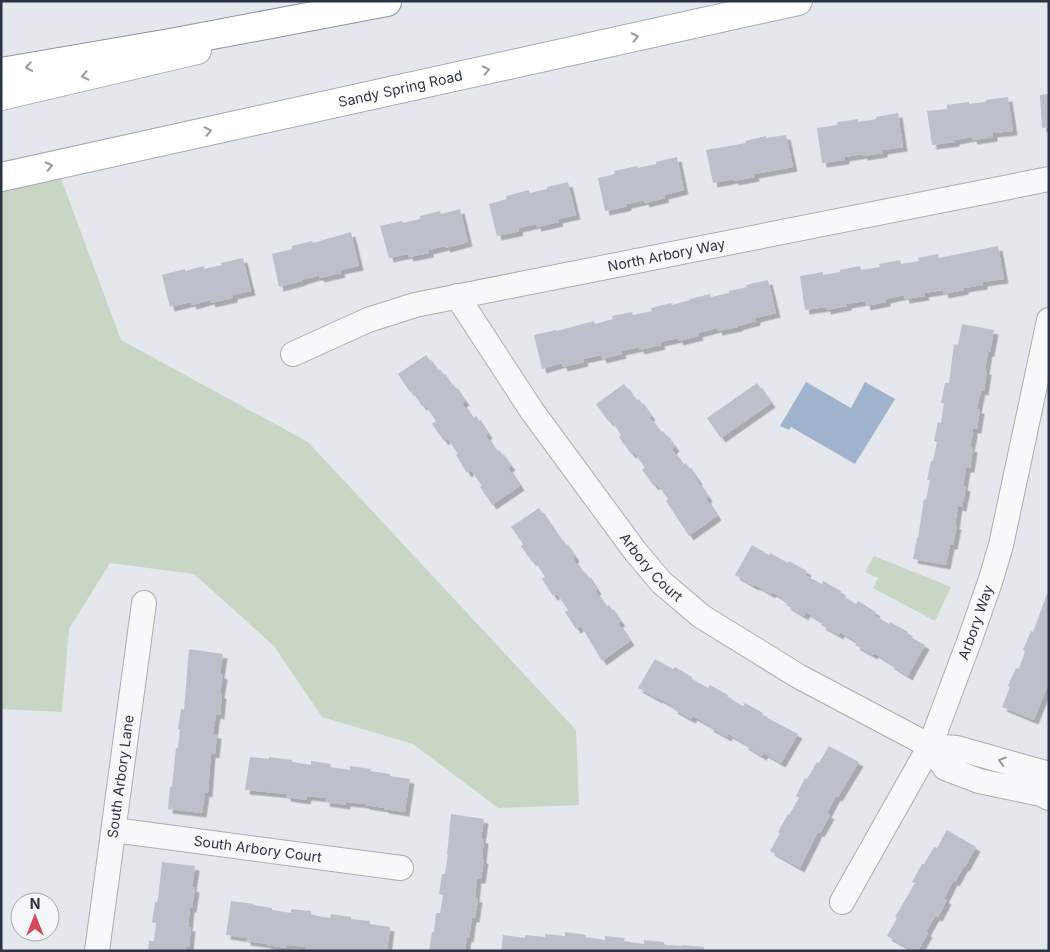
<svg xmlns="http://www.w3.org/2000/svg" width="1050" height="952" font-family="Inter,sans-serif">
  <defs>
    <filter id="shadow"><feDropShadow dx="4.5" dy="4.5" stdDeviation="0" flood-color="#0004"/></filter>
  </defs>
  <rect width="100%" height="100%" fill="#e4e7ec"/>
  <path fill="#c9d6c5" d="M56 165 121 340 308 442 576 730 579 805 498 808 413 744 322 717 274 646 194 574 110 563 69 629 62 712 1 709V177Z
    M874 556 951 587 935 621 873 588 878 578 865 572Z"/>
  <path fill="#9fb4cc" d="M806 382 851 408 865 382 895 399 855 464 791 427 789 430 780 426Z"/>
  <path fill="#bbc0ca" filter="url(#shadow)" d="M1049 94V127L1042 128 1040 95Z
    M1008 97 1013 131 993 133V137L973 140 972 137 955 140V142L932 145 927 111 947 109V105L969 102V104L986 102V100Z
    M898 113 903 147 883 150V153L863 156V154L845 157V159L844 160 822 163 817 128 838 125 837 122H839L858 119V122L876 119V117Z
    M786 135 793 167 754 174 755 177 734 181V179L713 183 706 150 746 143 745 141 766 136V138Z
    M677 157 684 190 664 195 665 198 645 203 644 200 641 201 627 204V206L624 207 605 211 598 178 615 174 614 171 637 166 638 168 656 164V162Z
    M568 182 576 215 558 219 559 222 537 227 536 224 518 228 519 231 516 232 497 236 489 204 507 199 506 196 529 190 530 193 547 189V187Z
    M460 209 468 242 446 248 445 246 429 250V253L409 257 408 254 389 258 380 226 402 221 403 223 420 219V216L440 211 441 214Z
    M351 232 359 266 340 270 341 273 320 278 319 276H317L302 280V281L279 287 272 254 292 249V246L312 241 313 243Z
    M998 246 1004 279 983 282V285L964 288V290L944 294 943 290 924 293 925 296 905 299 904 295 886 299V302L866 306 865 301 847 304V306L826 310V307L805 310 800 276 823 272V275L840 272V270L860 266 861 270 880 267 879 264 900 260 901 264 919 261 918 258 938 254 939 258Z
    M243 258 251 291 233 295V298L211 303 210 300 192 305 191 302 170 307 162 275 185 269V271L204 266V269L222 265 221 263Z
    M768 280 776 313 756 318V321L738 326V327L718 331 717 328 698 333 699 336 679 341 678 338 660 342 661 345 640 350 639 347 621 351 622 354 602 359 601 355 583 359 584 362 563 367 562 363 542 369 534 335 556 330 557 331 594 321 595 324 613 319 612 316 632 312 633 315 652 311 651 308 671 303 672 305 690 300V299L710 294 711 297 729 293V291L747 287 746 285Z
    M962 324 994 330 990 352H988L985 370H987L984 391 981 390 977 409H980L977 429H973V433L970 447 973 448 970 468H966L963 486 966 487 962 507 958 506 955 525H957L953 545H950L946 565 913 559 917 537 918 538 924 499 926 500 930 480H927L931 461H933L937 442 934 441 938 422 941 423 944 403H941L945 383H949L954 344 958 345Z
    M426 355 438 371 440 369 451 385 453 384 465 401 462 403 473 419 476 416 488 434 486 436 496 451 499 450 511 466 508 468 520 486 492 505 480 487 482 486 471 470 467 473 456 455 458 454 447 438 444 441 432 424 436 421 425 405 422 406 412 391 410 392 398 374Z
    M757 383 771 403 721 438 707 418Z
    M624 384 636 401 639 399 651 416 649 417 661 433 663 431 675 447 672 450 683 465 686 463 698 480 697 481 708 497 706 499 717 516 689 536 666 501 668 499 657 484 654 486 642 470 645 468 634 452 631 454 619 437 621 435 611 420 609 422 596 404Z
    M539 508 561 541 563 540 575 557 573 559 584 574 586 573 597 590 595 591 606 607 609 605 621 622 618 623 630 641 602 661 581 626 576 629 565 612 568 610 557 594 553 596 542 579 545 577 534 560 532 562 521 546 523 544 511 527Z
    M752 545 769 555 770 553 788 563 789 561 807 571 805 575 822 584 823 581 841 591 840 594 856 604 858 601 876 612 874 615 889 624 890 622 908 632 907 635 925 645 908 676 889 664 890 663 874 653 873 655 855 645 857 642 840 632 839 635 821 625 823 622 806 612 804 616 786 605 788 602 772 592 771 594 755 585 754 586 735 575Z
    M1047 594 1049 595V682L1034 720 1002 707 1010 687 1008 686 1016 668 1019 669 1025 651 1023 650 1031 631 1033 632Z
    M189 649 223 654 220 674 223 675 220 694H222L220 715 216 714 213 734H217L215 754 211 753 208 793 205 792 202 813 168 809 170 787H172L176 748H178L180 729H178L181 709 184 710Z
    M655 659 673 669 675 667 692 677V679L708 688 710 685 728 695 727 697 743 706 745 703 763 713 762 715 798 734 781 763 764 753 762 756 744 745 745 743 728 734 727 737 709 727V725L693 716 691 719 673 709 674 707 673 706 658 698V699L638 688Z
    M829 746 859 762 838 797 836 796 827 813 830 815 820 833 818 832 800 868 770 851 780 833 778 832 788 814 789 815 799 798 796 796 805 778 807 779 817 762 819 763Z
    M250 757 269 759V757L292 760V762L311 765V761L331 764 330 767 350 770V766L371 769 370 771 390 774V776L410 779 405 812 384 809V808L365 805V804L346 802V805L325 802 326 798H325L307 796 306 800 286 797V794L245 790Z
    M451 814 484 819 481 839H484L482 859H484L481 879H477L475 898H478L475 918H472L469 938 467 937 465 951H429L432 932H434L436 913H440L443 895 439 894 442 874H445L448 855H447Z
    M947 830 976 847 965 867 964 866 955 882 953 881 944 899 947 900 938 917 935 916 926 932 928 933 918 951H914L887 936 897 918 895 917 915 883 912 882 922 864H924L934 847 937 848Z
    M162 862 195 866 192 887 195 888 192 908H190L188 927H191L189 947H186L185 951H148L149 941H154L156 923 152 922 155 902H157L158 899Z
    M231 901 254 904 253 905 272 908V910L291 913V909L311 911V915L330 918 331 914 351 917V919L370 921V924L390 927 387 951H337L327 949 326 951H309L306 950V947L287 945V948L267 945V944L246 941V938L226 935Z
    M565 932 586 935 585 937 605 940V936L625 938 624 941 644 944V940L664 942V944L666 945 682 946 683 945 704 947V951H501L503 935 525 938V935L545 937V934L565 936Z"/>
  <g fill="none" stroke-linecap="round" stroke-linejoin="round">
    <defs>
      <g id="minor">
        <path id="s1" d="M457 296 532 411 635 551 661 582 701 616 798 676 930 746"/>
        <path id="s2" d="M293 354 368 320 415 305 1049 179"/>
        <path d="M1049 774 957 748 930 746 945 768 979 781 1041 794 1049 798"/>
        <path id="s3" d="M114 830 401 868"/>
        <path id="s4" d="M842 902 930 746 970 639 991 579 1001 545 1049 320"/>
        <path id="s5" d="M97 951 144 603"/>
      </g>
      <g id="primary">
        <path d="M1 96 197 50"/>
        <path id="s6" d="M1 177 798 1"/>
      </g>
      <path id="motorway" d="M1 72 170 43 387 2"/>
    </defs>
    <use href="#minor" stroke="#a9aeb7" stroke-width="26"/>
    <use href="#primary" stroke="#a3abb8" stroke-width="30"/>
    <use href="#motorway" stroke="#8b94a3" stroke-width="30"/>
    <use href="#minor" stroke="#f7f8fa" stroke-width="24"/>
    <use href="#primary" stroke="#fff" stroke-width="28"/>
    <use href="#motorway" stroke="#fff" stroke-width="28"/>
  </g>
  <defs><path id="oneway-chevron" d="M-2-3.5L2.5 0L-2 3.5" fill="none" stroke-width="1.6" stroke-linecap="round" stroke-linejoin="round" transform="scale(1.25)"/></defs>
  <g stroke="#959aa2">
    <use href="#oneway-chevron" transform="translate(635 37) rotate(-12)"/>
    <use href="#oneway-chevron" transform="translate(29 67) rotate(170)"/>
    <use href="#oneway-chevron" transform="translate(486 70) rotate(-12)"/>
    <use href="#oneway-chevron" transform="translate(85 76) rotate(167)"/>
    <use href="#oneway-chevron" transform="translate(208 131) rotate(-12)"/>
    <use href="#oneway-chevron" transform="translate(49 166) rotate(-12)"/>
  </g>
  <use stroke="#9196a0" href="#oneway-chevron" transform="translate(1002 761) rotate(-164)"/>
  <g text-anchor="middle" stroke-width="4" stroke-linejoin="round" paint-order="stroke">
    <g font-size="14" fill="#2b3445" stroke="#f4f6f9">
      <text dy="5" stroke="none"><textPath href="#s6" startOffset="409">Sandy Spring Road</textPath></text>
      <text dy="5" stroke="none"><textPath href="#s2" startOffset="388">North Arbory Way</textPath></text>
      <text dy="5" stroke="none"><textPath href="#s1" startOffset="334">Arbory Court</textPath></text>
      <text dy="5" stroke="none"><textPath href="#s4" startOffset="311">Arbory Way</textPath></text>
      <text dy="5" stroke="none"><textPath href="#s5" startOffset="176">South Arbory Lane</textPath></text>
      <text dy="5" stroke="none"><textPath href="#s3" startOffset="145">South Arbory Court</textPath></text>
    </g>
  </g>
  <rect width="1050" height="952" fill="none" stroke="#2b3445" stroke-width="5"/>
  <g transform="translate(35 917)"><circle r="24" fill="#f4f6f9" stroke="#a4a8b1"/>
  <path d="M0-4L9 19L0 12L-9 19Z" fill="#d1495b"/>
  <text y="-8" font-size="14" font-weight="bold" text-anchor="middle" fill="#2b3445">N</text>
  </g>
</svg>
